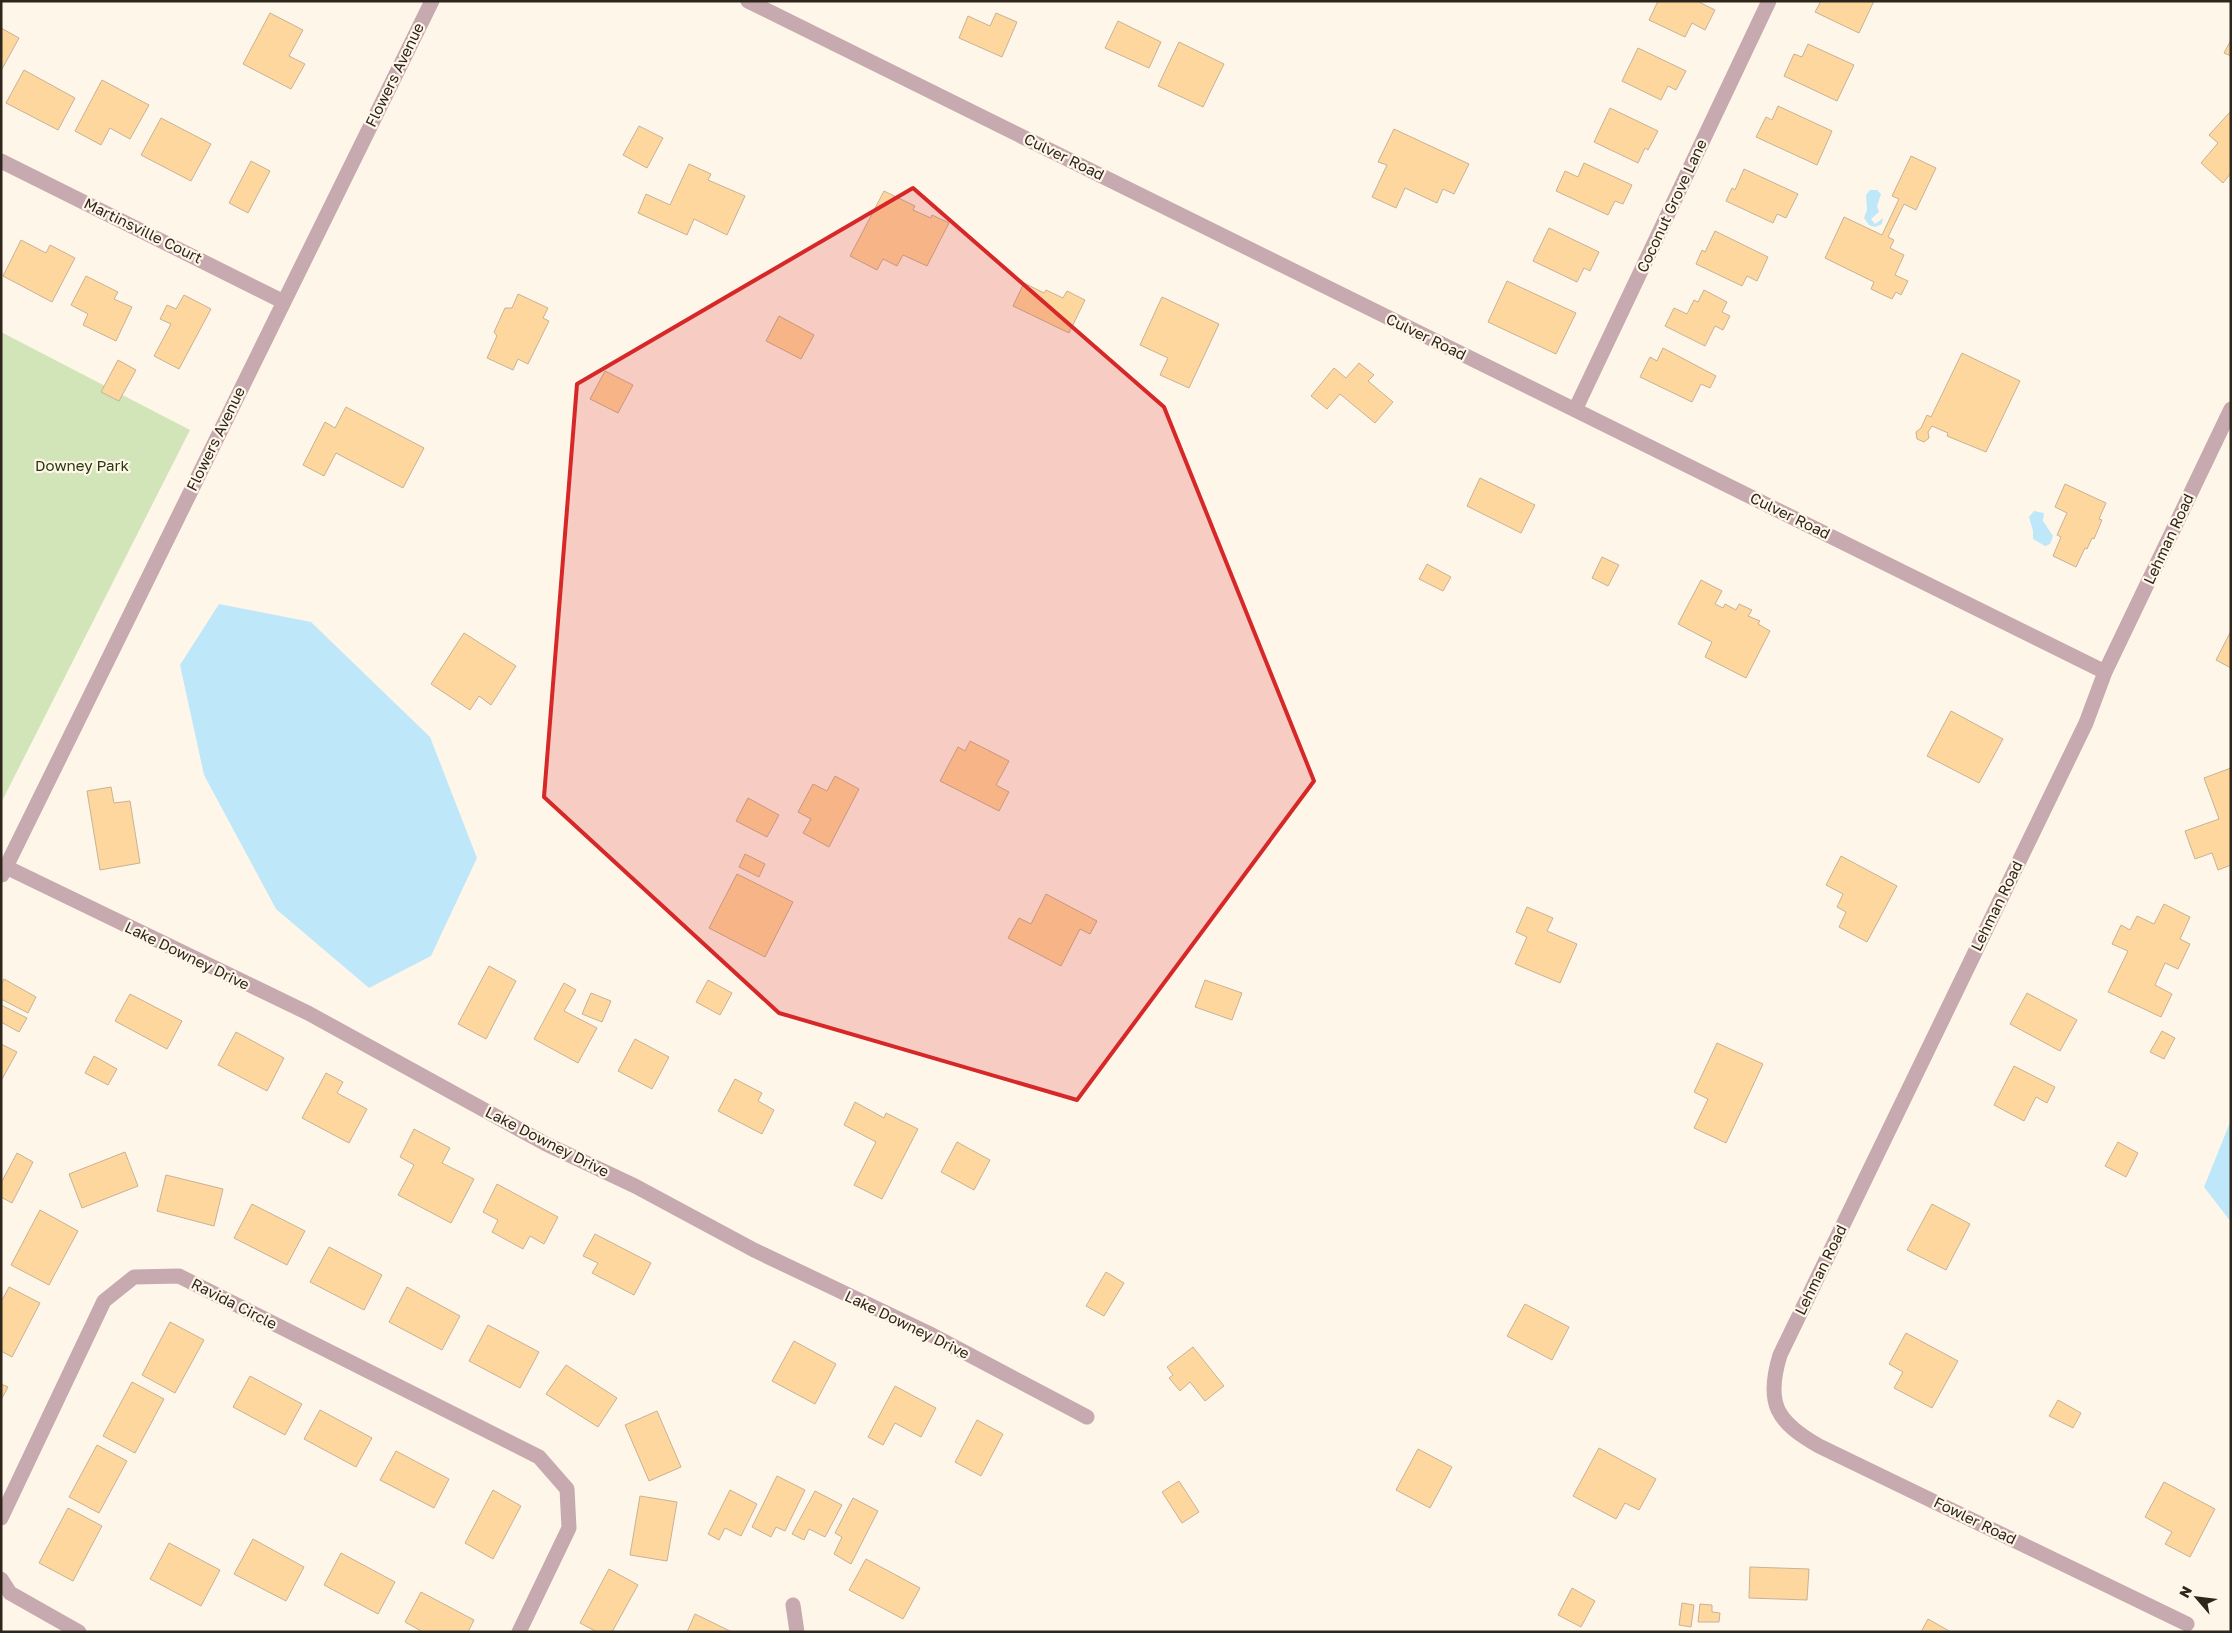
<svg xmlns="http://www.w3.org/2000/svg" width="2232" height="1633" font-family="'Golos Text',sans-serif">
  <rect width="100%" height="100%" fill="#fff6ea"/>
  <path fill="#d1e5b8" d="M1 332 190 430 1 803Z"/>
  <path fill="#bee7fa" d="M1870 190H1877L1881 194 1877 206 1879 212 1871 219 1875 224 1883 218 1882 224 1875 227 1869 225 1864 218 1867 210 1866 195Z
    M2034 511 2044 513 2043 521 2053 536 2050 544 2045 546 2033 539V531L2029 517Z
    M219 604 311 622 430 737 477 858 431 956 369 988 276 909 204 775 180 665Z
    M2231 1120V1222L2204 1187Z"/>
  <path fill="#fed79f" stroke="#c7b296" d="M1658 1H1697L1715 10 1705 30 1692 23 1685 37 1649 20Z
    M1821 1H1874L1859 33 1815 12Z
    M270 13 303 30 289 56 305 64 291 89 243 64Z
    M996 13 1017 22 1002 57 959 38 968 16 990 26Z
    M1118 21 1161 42 1149 68 1105 48Z
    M1 28 19 38 2 69 1 68Z
    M2231 40V56L2224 53Z
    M1179 42 1224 64 1203 107 1158 86Z
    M1808 44 1854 65 1837 101 1784 76 1794 54 1802 57Z
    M1638 48 1686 71 1676 90 1668 86 1661 100 1622 81Z
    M24 70 75 98 58 130 6 103Z
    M102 80 149 105 130 139 110 128 101 145 75 131Z
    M1778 106 1832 131 1817 165 1756 137 1766 117 1772 120Z
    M1610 108 1658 131 1648 150 1645 148 1638 163 1594 142Z
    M2231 111V173L2223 183 2201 163 2218 143 2209 135Z
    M161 118 211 144 191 181 141 155Z
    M639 126 663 138 647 168 623 155Z
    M1394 129 1469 164 1454 194 1443 189 1437 203 1405 188 1396 208 1372 197 1387 165 1378 162Z
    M1911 156 1936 168 1916 210 1904 204 1888 237 1894 240 1890 248 1904 255 1895 275 1908 281 1901 295 1896 292 1892 299 1871 289 1874 282 1825 258 1844 217 1882 235 1899 199 1892 196Z
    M251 161 270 171 248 213 229 203Z
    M1584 163 1632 185 1623 204 1615 201 1608 215 1556 191 1565 171 1578 177Z
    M689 164 711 174 708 180 745 196 727 235 694 219 687 235 638 213 646 194 670 205Z
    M1744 169 1798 194 1786 218 1777 214 1773 223 1726 201 1732 188 1735 190Z
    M884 191 915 206 913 210 931 218 932 215 949 223 927 266 903 255 897 266 883 259 877 270 850 256Z
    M1549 228 1599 252 1590 271 1584 268 1577 282 1533 261Z
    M1715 231 1768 257 1757 281 1747 276 1742 286 1696 264 1702 250 1705 252Z
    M21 240 46 253 50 245 75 258 52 302 3 276Z
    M86 276 118 292 114 299 132 307 116 341 83 325 88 314 71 305Z
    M1507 281 1576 313 1556 354 1488 322Z
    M1024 283 1044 293 1046 290 1063 298 1067 291 1085 300 1069 333 1013 306Z
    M1704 290 1727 302 1722 312 1730 316 1723 330 1715 326 1705 346 1665 326 1674 308 1687 314 1694 300 1698 302Z
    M518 294 548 308 543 318 549 321 528 364 518 359 513 370 487 358 497 336 494 332 505 308H512Z
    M184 295 211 309 179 369 154 356 171 324 160 319 167 305 176 309Z
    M1162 297 1219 324 1189 388 1160 375 1168 358 1140 345Z
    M779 316 814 335 801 359 766 341Z
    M1663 348 1716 376 1710 388 1701 384 1692 402 1640 377 1650 357 1657 361Z
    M1962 353 2020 381 1986 452 1947 436 1948 433 1932 426 1928 432 1929 438 1924 442 1917 439 1916 432 1921 428 1927 415 1931 417Z
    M118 360 136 370 119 401 101 392Z
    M1359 363 1374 375 1368 381 1393 402 1375 423 1340 394 1327 409 1311 396 1334 368 1346 378Z
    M605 371 633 385 618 413 590 399Z
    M346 407 424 448 403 488 336 453 324 476 303 465 325 422 335 428Z
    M1480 478 1535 505 1521 533 1467 506Z
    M2065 484 2106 503 2099 519 2102 520 2094 539 2092 538 2087 549 2085 548 2076 567 2053 556 2061 537 2057 535 2067 513 2055 507Z
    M1602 557 1619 565 1608 586 1592 578Z
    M1427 564 1451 577 1443 591 1419 579Z
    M1701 580 1722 591 1715 604 1723 608 1725 604 1736 610 1739 604 1752 610 1748 616 1760 621 1758 624 1770 631 1746 678 1705 657 1712 642 1678 624Z
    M2231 631V668L2216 660Z
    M464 633 516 666 491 705 479 696 470 710 431 684Z
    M1951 711 2003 739 1979 783 1927 756Z
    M970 741 1009 761 996 785 1009 792 999 811 940 781 958 747 965 751Z
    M2231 768V865L2218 870 2212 853 2195 859 2185 831 2219 819 2204 778Z
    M835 776 859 789 829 847 803 833 811 819 798 812 813 784 827 791Z
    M111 787 114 803 130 801 140 863 100 870 87 791Z
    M748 798 779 815 767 837 736 821Z
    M745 854 765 864 759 877 739 867Z
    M1841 856 1897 886 1867 942 1839 927 1846 912 1837 907 1843 894 1826 885Z
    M737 874 793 902 765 957 709 928Z
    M1046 894 1097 921 1090 934 1080 929 1061 966 1008 938 1019 918 1031 924Z
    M2164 904 2190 917 2180 939 2190 944 2178 969 2165 963 2155 985 2172 994 2161 1017 2108 992 2128 951 2112 944 2121 925 2130 930 2137 916 2154 924Z
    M1527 907 1553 918 1547 931 1577 944 1560 983 1515 964 1527 937 1516 932Z
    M489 966 516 981 486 1039 458 1024Z
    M4 979 36 997 28 1013 1 999V985Z
    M708 980 732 993 720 1015 696 1002Z
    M1205 980 1242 993 1232 1020 1195 1007Z
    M564 983 576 990 564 1011 597 1028 578 1063 534 1039Z
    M591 993 611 1001 602 1022 582 1014Z
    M2027 993 2077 1020 2060 1051 2010 1024Z
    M130 994 182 1021 167 1049 115 1021Z
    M1 1005 27 1018 19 1032 1 1022Z
    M2162 1031 2175 1038 2164 1059 2150 1052Z
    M236 1032 284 1058 267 1091 218 1065Z
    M635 1039 669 1057 652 1089 618 1071Z
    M1717 1043 1763 1064 1726 1143 1694 1128 1708 1099 1694 1092Z
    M1 1044 17 1052 1 1081Z
    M94 1056 117 1069 108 1085 85 1073Z
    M2014 1066 2055 1087 2047 1103 2036 1097 2024 1121 1994 1105Z
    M326 1073 343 1082 337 1093 367 1109 349 1143 302 1118Z
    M735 1079 762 1093 758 1101 774 1110 762 1134 718 1111Z
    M855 1102 884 1118 886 1113 918 1129 882 1199 854 1185 876 1142 844 1125Z
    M414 1129 450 1148 442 1163 474 1179 451 1223 398 1195 414 1165 400 1157Z
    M957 1142 990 1160 974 1190 941 1172Z
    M2118 1142 2138 1153 2126 1177 2105 1166Z
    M125 1152 138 1186 82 1208 69 1174Z
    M17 1153 33 1162 12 1203 1 1197V1183Z
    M166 1175 223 1189 214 1226 157 1211Z
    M497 1184 558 1217 544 1244 530 1236 523 1249 492 1232 498 1220 483 1212Z
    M252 1204 305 1231 287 1265 234 1238Z
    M1932 1204 1970 1224 1946 1270 1907 1250Z
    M40 1210 78 1231 49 1285 11 1265Z
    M595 1234 651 1263 634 1295 592 1273 598 1263 583 1256Z
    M329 1247 382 1275 364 1310 310 1282Z
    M1106 1272 1124 1283 1104 1316 1086 1306Z
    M9 1287 40 1303 12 1357 1 1351V1302Z
    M407 1287 460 1316 442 1350 389 1322Z
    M1525 1304 1569 1327 1552 1360 1507 1336Z
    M170 1322 204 1340 175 1393 142 1375Z
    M488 1325 539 1352 520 1388 469 1361Z
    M1906 1333 1958 1361 1932 1408 1894 1388 1903 1372 1889 1364Z
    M794 1341 836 1364 815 1404 772 1381Z
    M1193 1347 1224 1386 1205 1401 1190 1382 1180 1391 1169 1378 1173 1375 1167 1367Z
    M566 1365 617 1398 598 1427 546 1394Z
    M250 1376 302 1404 285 1435 233 1407Z
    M132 1382 164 1399 135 1453 103 1436Z
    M1 1384 8 1387 1 1400Z
    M895 1386 936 1408 921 1437 895 1423 883 1445 868 1437Z
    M2058 1400 2081 1413 2073 1428 2049 1416Z
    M320 1410 372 1438 356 1467 304 1439Z
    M657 1411 681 1467 649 1481 625 1425Z
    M977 1420 1003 1434 981 1476 955 1462Z
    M97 1445 127 1461 99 1513 69 1497Z
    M1599 1448 1656 1479 1639 1510 1625 1503 1616 1519 1573 1496Z
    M1418 1449 1452 1467 1430 1508 1396 1490Z
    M396 1451 449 1479 434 1508 380 1480Z
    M777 1476 805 1490 785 1531 776 1527 771 1537 752 1527Z
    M1179 1481 1199 1512 1182 1523 1162 1492Z
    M2164 1482 2215 1509 2190 1557 2165 1544 2172 1532 2145 1517Z
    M493 1490 521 1506 493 1559 465 1543Z
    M730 1490 757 1504 741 1536 725 1528 719 1540 708 1534Z
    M815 1491 842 1505 825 1537 809 1529 804 1540 792 1534Z
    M640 1496 677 1502 667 1561 630 1555Z
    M853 1498 878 1511 851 1564 834 1554 842 1537 835 1533Z
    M68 1508 102 1526 73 1581 39 1563Z
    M253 1539 304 1567 286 1601 234 1574Z
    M169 1543 220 1570 201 1606 150 1579Z
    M341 1553 395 1582 378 1614 324 1585Z
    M866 1559 920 1588 903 1619 849 1590Z
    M1750 1567 1809 1569 1807 1600 1749 1598Z
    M609 1569 638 1585 612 1632H597L580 1623Z
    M1572 1588 1595 1601 1581 1627 1558 1615Z
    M421 1592 474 1620 468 1632H423L405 1622Z
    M1682 1603 1694 1605 1691 1627 1679 1625Z
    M1700 1604 1712 1605V1612L1720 1613 1719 1622H1698Z
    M695 1614 732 1632H687Z
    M1928 1619 1951 1632H1921Z"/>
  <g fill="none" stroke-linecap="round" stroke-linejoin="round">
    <path stroke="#c7a9b0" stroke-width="15" d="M748 1 2105 672
      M1 161 284 302
      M1575 410 1769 1
      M6 867 308 1013 546 1144 635 1186 754 1250 928 1333 1087 1417
      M2 875 432 1
      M1 1518 104 1301 134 1277 179 1276 539 1457 567 1489 569 1528 519 1632
      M1 1579 10 1593 79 1632
      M793 1605 797 1632
      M2187 1624 1819 1446C1777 1422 1765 1404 1780 1355L2086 723 2105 672 2231 409"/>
  </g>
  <path fill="#d62828" fill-opacity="0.2" stroke="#d62828" stroke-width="4" stroke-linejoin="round" d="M913 188 1164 407 1314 781 1077 1100 779 1013 544 797 577 384Z"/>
  <g text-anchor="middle" stroke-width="4.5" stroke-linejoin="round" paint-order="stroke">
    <g font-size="15" fill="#2e261a" stroke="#fff6ea">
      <text transform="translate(395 75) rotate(-64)" y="5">Flowers Avenue</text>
      <text transform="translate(1064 157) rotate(26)" y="5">Culver Road</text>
      <text transform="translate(1672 206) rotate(-65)" y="5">Coconut Grove Lane</text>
      <text transform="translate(143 231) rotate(26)" y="5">Martinsville Court</text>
      <text transform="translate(1426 337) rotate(26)" y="5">Culver Road</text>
      <text transform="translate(216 439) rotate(-64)" y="5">Flowers Avenue</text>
      <text transform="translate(1790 516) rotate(26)" y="5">Culver Road</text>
      <text transform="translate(2169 539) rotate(-65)" y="5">Lehman Road</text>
      <text transform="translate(1997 906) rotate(-64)" y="5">Lehman Road</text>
      <text transform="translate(187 956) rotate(26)" y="5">Lake Downey Drive</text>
      <text transform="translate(547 1142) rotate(27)" y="5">Lake Downey Drive</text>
      <text transform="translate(1821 1270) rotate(-64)" y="5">Lehman Road</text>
      <text transform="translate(234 1304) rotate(27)" y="5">Ravida Circle</text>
      <text transform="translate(907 1325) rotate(26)" y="5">Lake Downey Drive</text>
      <text transform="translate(1975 1521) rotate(26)" y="5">Fowler Road</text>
    </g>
    <g font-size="15" fill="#29380d" stroke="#fff6ea">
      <text x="82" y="471">Downey Park</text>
    </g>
  </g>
  <rect width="2232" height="1633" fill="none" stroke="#2e261a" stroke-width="5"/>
  <g transform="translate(2197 1598) rotate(298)" stroke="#fff6ea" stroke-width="4" paint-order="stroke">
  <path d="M0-4L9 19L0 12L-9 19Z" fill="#2e261a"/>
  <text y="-8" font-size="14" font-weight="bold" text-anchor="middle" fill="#2e261a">N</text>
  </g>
</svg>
